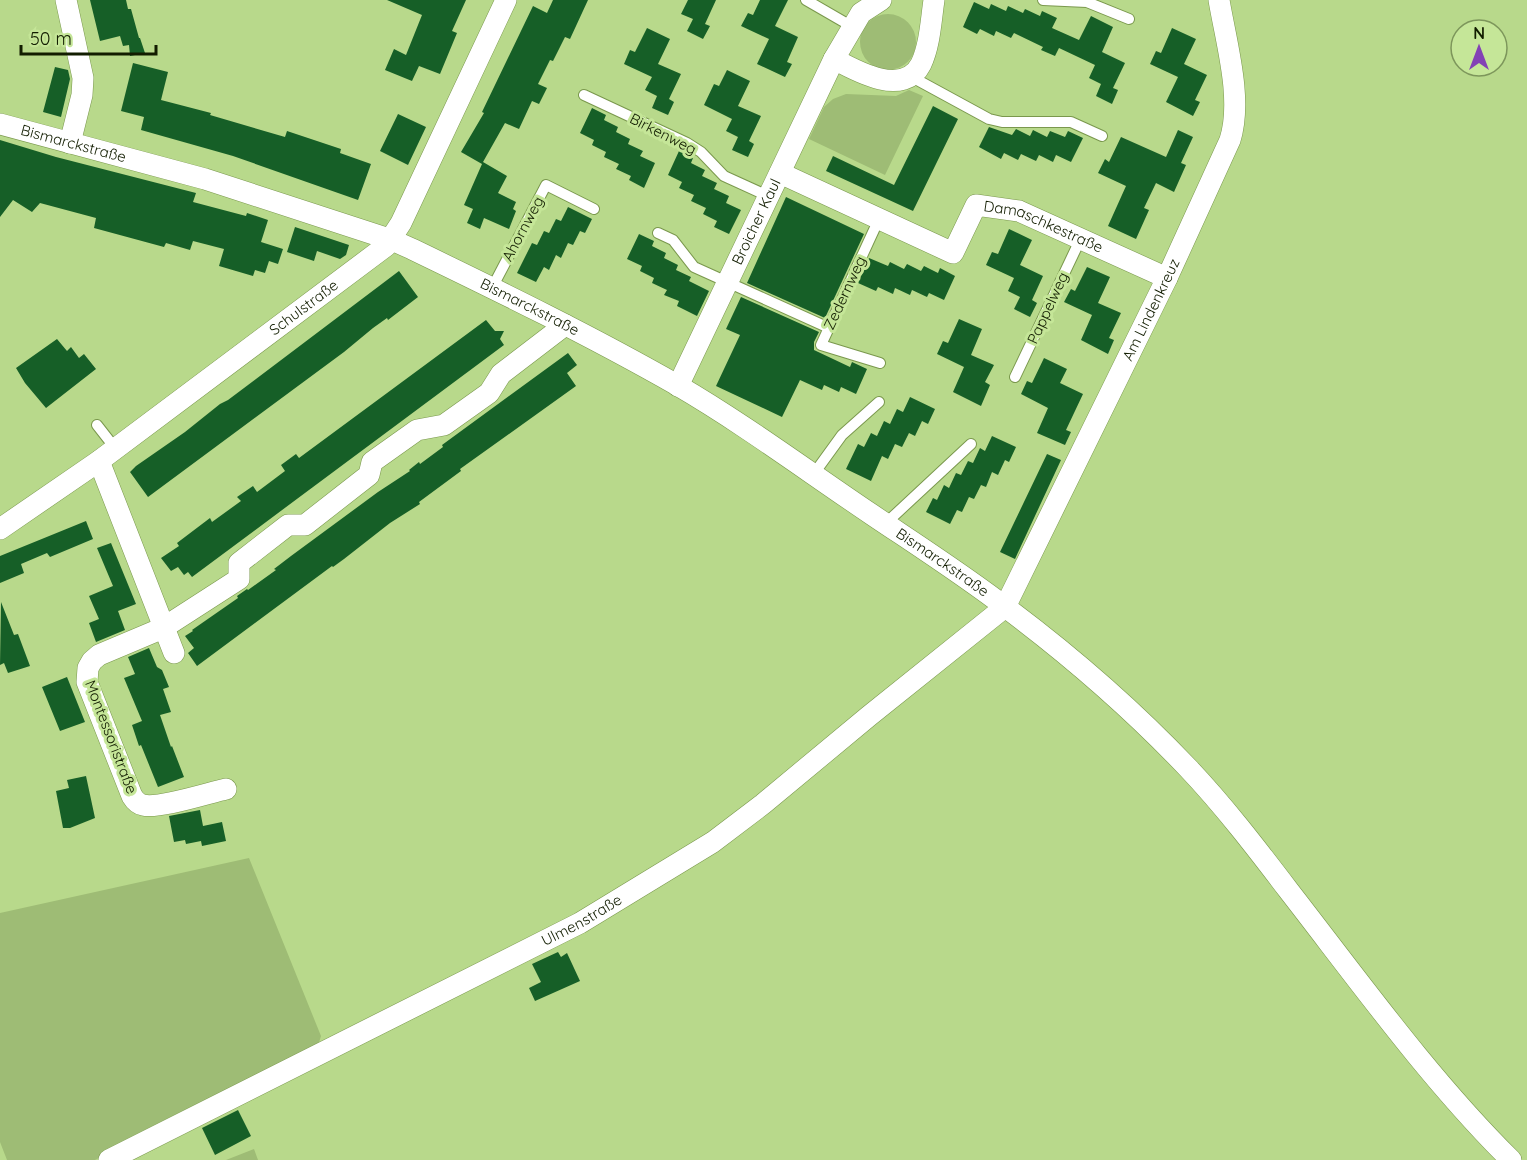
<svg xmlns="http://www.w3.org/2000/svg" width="1527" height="1160" font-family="Quicksand,sans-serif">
  <rect width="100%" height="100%" fill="#b8d98b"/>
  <path fill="#9ebc75" d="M860 42a28 28 0 1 1 56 0a28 28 0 1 1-56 0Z
    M909 90 923 96 885 175 809 139 824 107 833 99 846 94 896 96Z
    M249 858 321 1036 317 1049 95 1160H7L0 1142V913Z
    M254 1149 258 1160H226Z"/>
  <path fill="#165f27" d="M90 0H126L128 9H131L139 38H140L145 53 130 56 129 45 123 46 120 36 100 41Z
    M387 0H466L452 31 457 33 440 74 419 66 412 81 385 70 394 49 406 55 422 15Z
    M553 0H588L570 39 565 37 553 61 550 60 538 84 547 88 539 104 532 101 519 129 505 123 483 162 507 176 498 193 516 202 513 209 516 211 509 229 484 218 480 229 467 223 473 209 464 205 482 164 461 152 484 113 482 112 533 6 547 13Z
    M688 0H716L705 24 710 26 703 39 687 31 693 19 681 14Z
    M760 0H788L775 26 798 37 787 62 792 64 785 77 757 64 769 39 741 26 748 13 753 15Z
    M974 2 989 9 991 4 1006 11 1008 6 1023 13 1025 9 1040 16 1042 11 1057 18 1052 28 1079 40 1091 16 1113 27 1102 52 1125 63 1113 88 1118 90 1112 104 1096 96 1101 84 1089 78 1095 65 1059 48 1055 56 1041 50 1043 47 1014 33 1011 38 996 31 994 36 980 29 977 34 963 27Z
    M647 28 670 39 658 64 681 74 669 99 674 102 668 115 652 108 657 96 645 90 652 77 624 64 630 50 635 52Z
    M1172 28 1196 39 1184 64 1207 75 1195 100 1200 102 1193 116 1166 102 1178 77 1150 64 1156 51 1161 53Z
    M133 63 168 72 161 100 211 113 210 115 285 137 287 131 341 149 340 153 371 164 358 200 233 156 141 130 144 117 121 111Z
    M55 67 68 70 70 79 61 117 43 112Z
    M727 70 750 81 738 106 761 116 749 141 754 144 748 157 732 150 738 137 726 131 732 119 704 105 714 84 719 86Z
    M933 106 958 119 913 211 826 171 833 156 894 185Z
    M592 108 606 115 604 120 618 127 616 132 630 139 628 144 643 151 640 156 655 163 644 188 629 180 631 176 616 169 619 164 604 157 606 152 592 145 594 140 580 133Z
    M398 114 426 127 408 165 380 151Z
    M989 127 1012 135 1016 129 1030 136 1033 130 1047 137 1050 131 1065 137 1068 131 1083 138 1071 162 1056 155 1053 162 1039 155 1036 161 1021 154 1018 160 1004 153 1001 159 979 147Z
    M1178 130 1193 137 1181 163 1186 165 1174 192 1156 183 1144 208 1149 210 1136 239 1108 226 1126 186 1098 173 1105 159 1109 162 1121 137 1166 157Z
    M0 140 56 157 196 193 193 202 246 216 247 213 268 220 261 242 283 249 278 264 269 261 265 273 255 270 253 276 219 266 224 249 193 241 190 250 166 243 164 247 94 228 96 218 40 203 32 212 13 200 0 217Z
    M679 151 693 158 691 163 705 170 702 176 717 183 714 189 729 196 726 203 741 210 729 234 714 227 717 221 703 214 706 208 691 201 694 195 679 188 682 182 668 175Z
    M786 197 864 234 825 318 747 283Z
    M568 207 592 219 585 233 580 231 573 245 568 243 561 258 556 255 549 270 544 267 536 282 517 273 532 243 537 245 544 231 549 233 556 219 561 221Z
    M295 227 349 245 346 255 340 259 317 251 314 261 287 252Z
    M1009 229 1032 240 1020 265 1043 276 1032 300 1037 303 1030 317 1014 309 1020 297 1008 291 1014 278 986 265 992 252 998 254Z
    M639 234 654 241 652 246 666 253 664 258 678 265 676 270 691 277 689 281 709 291 697 316 677 306 679 301 664 295 667 290 652 283 654 278 640 271 642 266 627 259Z
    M869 258 888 266 890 262 904 269 907 264 921 271 924 266 938 273 940 268 955 276 944 300 929 293 927 297 912 290 910 295 895 288 893 294 878 287 876 291 858 283Z
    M1087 267 1110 277 1098 303 1121 313 1109 338 1114 340 1108 354 1081 340 1092 315 1064 302 1071 289 1075 291Z
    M399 271 418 297 388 320 387 318 373 328 344 352 148 497 130 472 136 466 185 432 220 404 228 400Z
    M741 297 819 332 814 342V350L850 367 852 362 867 369 856 394 841 387 839 392 824 385 822 390 800 380 782 417 716 386 740 335 726 329Z
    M959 319 982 329 971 355 994 365 985 382 990 385 981 406 953 392 964 367 937 354 943 341 948 343Z
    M486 320 495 331H504L500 339 504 345 192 577 188 572 184 575 178 567 171 571 161 558 179 546 177 543 210 518 212 522 241 501 237 497 253 486 257 492 285 471 281 465 296 454 299 458Z
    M57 339 67 351 71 347 79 358 84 354 96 369 46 408 25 383 16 368Z
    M568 353 577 365 567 373 576 386 460 469 461 471 419 502 420 504 390 523 344 559 333 567 332 566 197 666 188 653 194 648 185 636 193 631 192 630 238 598 237 596 247 589 248 590 276 570 274 569 291 556 378 492 410 471 409 470 419 462 420 464 443 447 442 445Z
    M1044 358 1067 369 1060 383 1083 394 1066 430 1071 432 1065 445 1037 433 1048 408 1021 394 1027 381 1032 383Z
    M910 397 935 409 928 424 922 421 915 436 909 433 902 447 895 444 888 459 882 456 871 481 846 469 858 444 864 447 871 433 877 436 884 421 890 424 897 409 903 412Z
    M992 436 1016 447 1009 462 1005 460 998 475 992 472 986 487 981 485 974 499 969 497 962 512 957 510 950 524 926 512 933 498 937 500 944 485 949 488 956 473 961 475 968 461 973 463 980 448 985 451Z
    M1047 454 1061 460 1015 559 1000 552Z
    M86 521 93 539 50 557 47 553 21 564 24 573 0 583V556Z
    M111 543 136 604 118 611 125 630 96 642 89 623 99 619 89 596 113 586 97 548Z
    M1 602 14 635 18 634 30 666 8 673 4 663 0 665Z
    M149 648 157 667 162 670 169 687 163 689 171 712 160 715 171 747 172 746 184 777 158 787 141 745 139 746 132 725 142 721 124 678 135 674 128 657Z
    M67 677 85 722 60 731 42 687Z
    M86 776 95 818 70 828H63L56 791 69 788 67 780Z
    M200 810 203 826 222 822 226 841 202 846 201 841 186 844 185 840 174 842 169 816Z
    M558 952 561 957 567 953 580 981 535 1001 529 988 541 982 532 964Z
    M238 1110 251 1136 215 1155 202 1128Z"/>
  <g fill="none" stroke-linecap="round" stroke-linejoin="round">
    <defs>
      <path id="lane" d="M806 0 851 26
        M1043 0 1087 2 1129 19
        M910 76 989 119 1002 122H1071L1102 136
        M584 95 687 143 701 152 724 176 768 196
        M879 219 821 345 880 363
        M658 233 673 240 694 267 829 328
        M492 288 546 185 594 209
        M1015 377 1081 238
        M97 425 115 448
        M813 475 842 435 879 402
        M885 524 971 444"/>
      <g id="street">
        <path d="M66 0 83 78 82 95 70 143"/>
        <path d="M834 59C856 71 904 98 921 64 930 45 931 20 934 0"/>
        <path id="s1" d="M0 124 205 179 392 240 412 249C501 292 591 336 677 385 744 424 807 471 871 514 917 545 964 575 1008 609 1072 657 1133 710 1188 768 1224 806 1257 849 1289 891 1359 981 1430 1080 1511 1160"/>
        <path id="s2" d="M780 173 953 253 976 205 1019 211 1167 278"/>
        <path id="s3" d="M678 386 834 59 861 13 881 0"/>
        <path d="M99 461 174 653"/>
        <path id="s4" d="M0 529 99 461 386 246 401 223 506 0"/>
        <path d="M226 789C208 793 159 809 143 805 138 804 135 801 132 796L87 682 88 668 92 661 99 655 163 628 239 579V563L288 525H305L369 475 372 462 417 430 444 425 489 393 501 374 565 325"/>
        <path id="s5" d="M109 1160 580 923 713 842 763 804 869 716 1005 607 1167 278 1230 140C1243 99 1226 42 1219 0"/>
      </g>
    </defs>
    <use href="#lane" stroke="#7a984d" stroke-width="12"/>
    <use href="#street" stroke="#7a984d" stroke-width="22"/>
    <use href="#lane" stroke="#fff" stroke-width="10"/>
    <use href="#street" stroke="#fff" stroke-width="21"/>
  </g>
  <g text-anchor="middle" stroke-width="6" stroke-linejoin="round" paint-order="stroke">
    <g font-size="15" fill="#121d00" stroke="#c5e698">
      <text transform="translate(663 134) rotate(27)" y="5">Birkenweg</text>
      <text dy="5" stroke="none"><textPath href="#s1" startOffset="76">Bismarckstraße</textPath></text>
      <text dy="5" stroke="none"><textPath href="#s3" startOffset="182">Broicher Kaul</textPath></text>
      <text dy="5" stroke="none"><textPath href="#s2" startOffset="315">Damaschkestraße</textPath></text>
      <text transform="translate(523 229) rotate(-62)" y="5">Ahornweg</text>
      <text transform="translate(845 293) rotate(-65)" y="5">Zedernweg</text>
      <text dy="5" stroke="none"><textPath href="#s4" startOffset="376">Schulstraße</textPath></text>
      <text dy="5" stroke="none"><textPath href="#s1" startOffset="562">Bismarckstraße</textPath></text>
      <text transform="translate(1048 308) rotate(-65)" y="5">Pappelweg</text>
      <text dy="5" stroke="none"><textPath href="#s5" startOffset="1389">Am Lindenkreuz</textPath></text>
      <text dy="5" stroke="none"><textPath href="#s1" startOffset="1048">Bismarckstraße</textPath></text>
      <text transform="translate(111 737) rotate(69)" y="5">Montessoristraße</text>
      <text dy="5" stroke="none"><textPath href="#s5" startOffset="530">Ulmenstraße</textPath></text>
    </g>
  </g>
  <g transform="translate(1479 48)"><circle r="28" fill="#c5e698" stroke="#7d965b" stroke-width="1.5"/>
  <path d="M0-4.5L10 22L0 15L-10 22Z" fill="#8341b5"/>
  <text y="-9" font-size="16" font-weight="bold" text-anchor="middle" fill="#121d00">N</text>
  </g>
  <path d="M21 45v9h135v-9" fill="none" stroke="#121d00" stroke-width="3"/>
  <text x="30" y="45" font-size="18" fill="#121d00" stroke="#c5e698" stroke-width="4.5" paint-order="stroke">50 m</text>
</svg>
